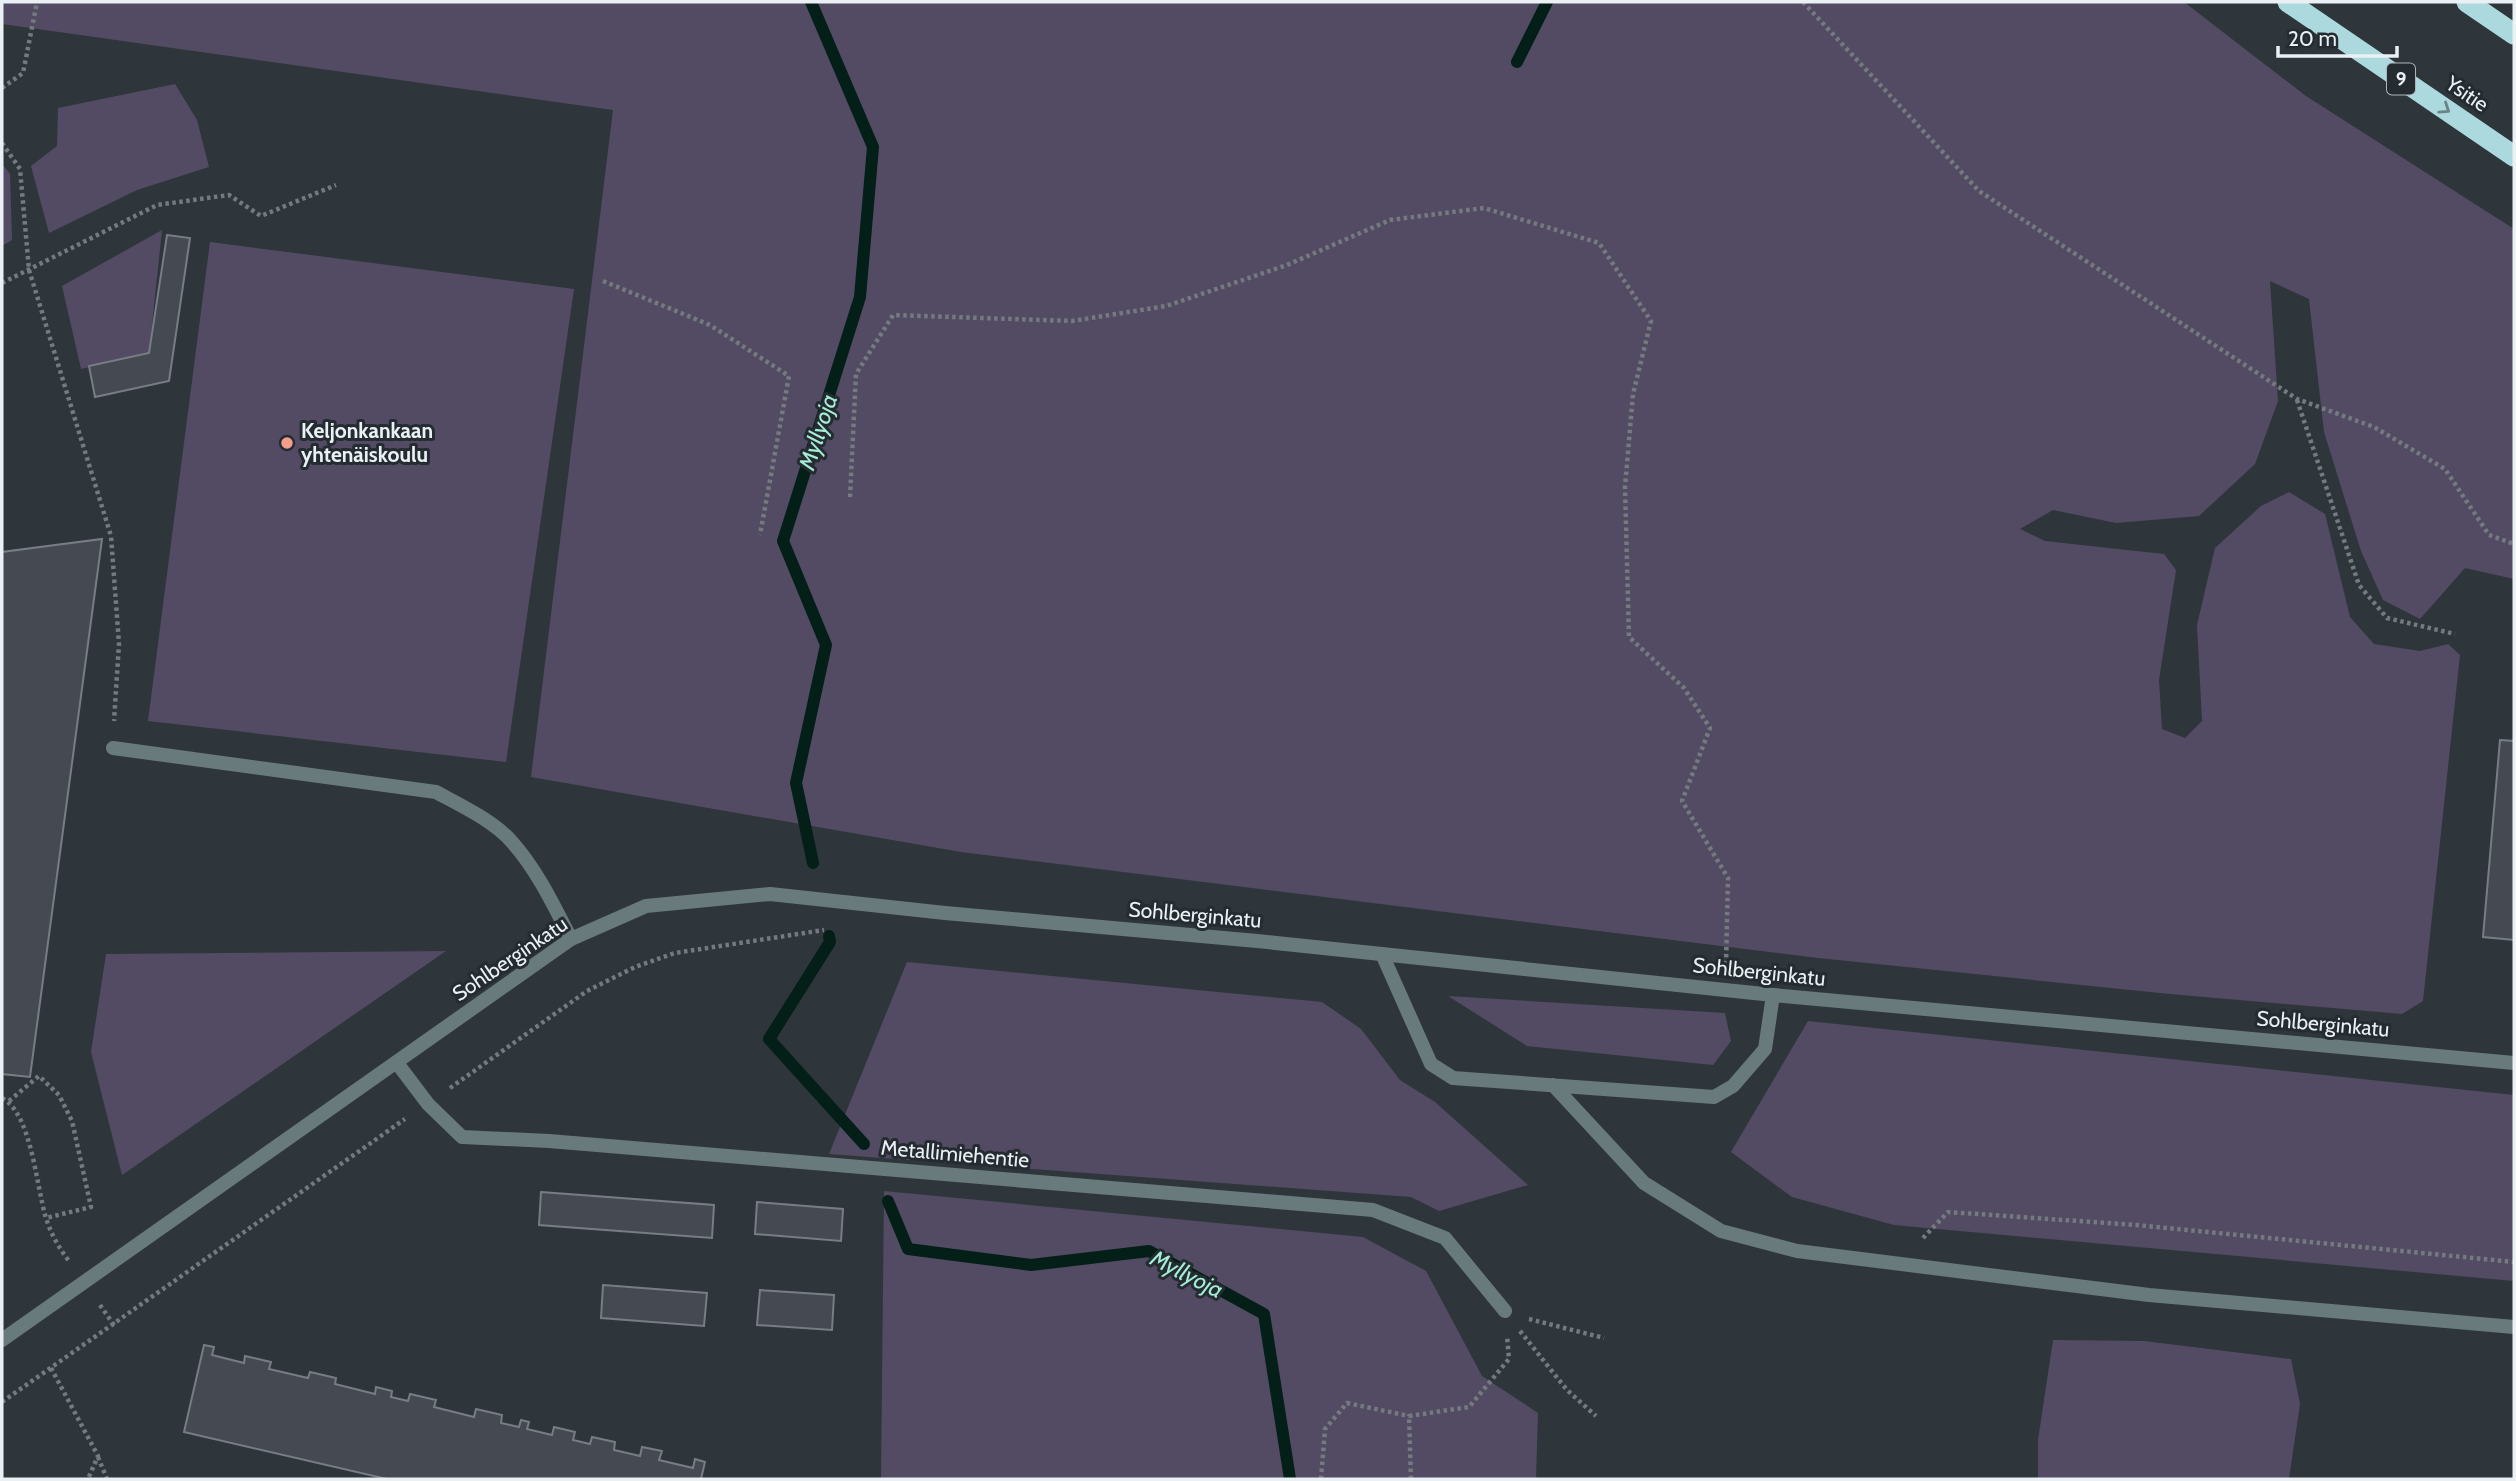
<svg xmlns="http://www.w3.org/2000/svg" width="2516" height="1481" font-family="Cabin,sans-serif">
  <rect width="100%" height="100%" fill="#2e363b"/>
  <path fill="#534b63" d="M2 2H2184L2306 96 2514 229V579L2465 568 2420 619 2383 600 2361 551 2324 432 2309 299 2270 281 2278 401 2255 464 2199 516 2116 523 2053 510 2020 529 2045 541 2164 554 2176 570 2159 680 2162 729 2185 738 2202 721 2197 625 2215 548 2261 506 2289 492 2325 514 2350 617 2374 644 2420 651 2448 644 2460 655 2423 1001 2402 1014 2170 994 1818 958 961 852 531 777 613 110 2 24Z
    M175 84 197 120 209 167 137 190 49 233 31 166 57 146 58 108Z
    M2 164 10 174 12 240 2 246Z
    M162 230 149 353 81 369 62 286Z
    M210 242 574 289 506 762 148 721Z
    M446 951 122 1175 91 1052 106 954Z
    M907 962 1322 1002 1361 1029 1400 1080 1435 1102 1528 1185 1439 1211 1411 1197 829 1154Z
    M1448 996 1725 1013 1731 1041 1713 1065 1527 1046Z
    M1808 1021 2514 1095V1281L1894 1225 1792 1197 1731 1152Z
    M884 1191 1363 1237 1426 1271 1482 1376 1538 1413 1536 1479H881Z
    M2053 1340 2144 1341 2291 1359 2300 1404 2289 1479H2038V1440Z"/>
  <g fill="none" stroke-linecap="round" stroke-linejoin="round">
    <path stroke="#031f18" stroke-width="12" d="M811 2 873 147 860 297 783 541 826 645 796 783 813 863
      M1517 62 1547 2
      M829 936 830 942 769 1039 864 1144
      M888 1201 908 1249 1031 1265 1149 1251 1264 1314 1290 1479"/>
  </g>
  <path fill="#454951" stroke="#787c85" stroke-width="2" d="M167 235 190 238 169 381 95 397 89 366 149 353Z
    M102 539 30 1077 2 1074V552Z
    M2500 740 2514 741V940L2483 937Z
    M541 1192 714 1205 712 1238 539 1225Z
    M757 1202 843 1209 841 1241 755 1234Z
    M603 1285 707 1293 704 1326 601 1318Z
    M760 1290 834 1295 832 1330 757 1325Z
    M204 1345 214 1347 212 1355 244 1363 245 1356 271 1362 269 1369 308 1378 310 1372 336 1378 335 1384 375 1394 376 1387 392 1391 391 1397 408 1401 410 1394 436 1400 434 1407 474 1417 476 1409 502 1415 501 1423 519 1427 521 1420 529 1422 527 1429 552 1435 554 1427 575 1432 573 1440 590 1444 592 1437 615 1442 614 1450 640 1456 642 1447 662 1451 659 1460 693 1468 695 1459 705 1462 701 1479H387L184 1432Z"/>
  <g fill="none" stroke-linecap="round" stroke-linejoin="round">
    <path stroke="#747a7f" stroke-width="4.5" stroke-dasharray="3.5 3.5" stroke-linecap="butt" d="M1803 2 1979 191 2297 399 2374 427 2445 469 2489 535 2514 544
      M2 88 23 73 37 2
      M2 143 20 169 29 270 111 536 119 644 114 721
      M603 281 710 325 789 376 760 535
      M2 283 157 205 229 195 261 216 336 185
      M2297 400 2359 585 2387 618 2455 634
      M850 497 856 374 893 315 1072 321 1166 306 1287 265 1390 220 1484 208 1599 243 1651 321 1633 394 1625 487 1629 637 1684 688 1710 728 1682 801 1728 878 1726 965
      M450 1088 587 991 635 967 675 953 824 930
      M2 1098C32 1114 36 1186 46 1218 51 1234 59 1248 69 1261
      M9 1101 39 1076 59 1095 72 1121 91 1207 46 1218
      M1923 1238 1948 1212 2136 1225 2514 1262
      M100 1305 114 1325
      M1529 1319 1604 1338
      M1520 1331 1567 1390 1596 1416
      M51 1368 98 1456 88 1479
      M2 1402 405 1119
      M98 1457 107 1479
      M1321 1479 1325 1429 1347 1403 1409 1416
      M1411 1479 1409 1416 1469 1407 1509 1359 1507 1336"/>
    <path stroke="#687a7c" stroke-width="14" d="M113 748 436 792C460 805 494 821 512 842 537 870 554 906 571 939
      M1382 954 1431 1064 1453 1078 1714 1097 1733 1086 1765 1049 1773 995
      M1553 1085 1644 1183 1721 1231 1797 1251 2149 1295 2514 1327"/>
    <path stroke="#687a7c" stroke-width="14" d="M397 1063 428 1104 462 1137 549 1141 1373 1210 1445 1238 1505 1311
      M2 1340 571 939 646 906 770 894 945 913 1257 941 1773 995 2514 1063"/>
    <path stroke="#acd9de" stroke-width="21" d="M2288 2 2514 156
      M2467 2 2514 34"/>
  </g>
  <defs><path id="oneway-chevron" d="M-2-3.5L2.5 0L-2 3.5" fill="none" stroke-width="1.6" stroke-linecap="round" stroke-linejoin="round" transform="scale(1.75)"/></defs>
  <use stroke="#688288" href="#oneway-chevron" transform="translate(2445 109) rotate(34)"/>
  <circle fill="#f49d8b" stroke="#242c31" stroke-width="2.5" cx="287" cy="443" r="7"/>
  <g text-anchor="middle" stroke-width="6" stroke-linejoin="round" paint-order="stroke">
    <rect fill="#242c31" stroke="#afb5ba" stroke-width="2" x="2387" y="63.5" width="28" height="31" rx="5"/>
    <g font-size="19" font-weight="bold" fill="#ebf0f4">
      <text x="2401" y="86">9</text>
    </g>
    <g font-size="21" fill="#ebf0f4" stroke="#242c31">
      <text transform="translate(2467 94) rotate(34)" y="7">Ysitie</text>
      <text transform="translate(1195 915) rotate(5)" y="7">Sohlberginkatu</text>
      <text transform="translate(510 959) rotate(-34)" y="7">Sohlberginkatu</text>
      <text transform="translate(1759 972) rotate(6)" y="7">Sohlberginkatu</text>
      <text transform="translate(2323 1024) rotate(5)" y="7">Sohlberginkatu</text>
      <text transform="translate(955 1154) rotate(5)" y="7">Metallimiehentie</text>
    </g>
    <g font-size="21" font-weight="bold" fill="#ebf0f4" stroke="#242c31" text-anchor="start">
      <text x="301" y="438">Keljonkankaan<tspan x="301" dy="24">yhtenäiskoulu</tspan></text>
    </g>
    <g font-size="23" font-style="italic" fill="#a6edd8" stroke="#242c31">
      <text transform="translate(818 432) rotate(-72)" y="8">Myllyoja</text>
      <text transform="translate(1187 1274) rotate(27)" y="8">Myllyoja</text>
    </g>
  </g>
  <rect width="2516" height="1481" fill="none" stroke="#ebf0f4" stroke-width="7"/>
  <path d="M2278 46v10h119v-10" fill="none" stroke="#ebf0f4" stroke-width="3.5"/>
  <text x="2288" y="46" font-size="21" fill="#ebf0f4" stroke="#242c31" stroke-width="5" paint-order="stroke">20 m</text>
</svg>
